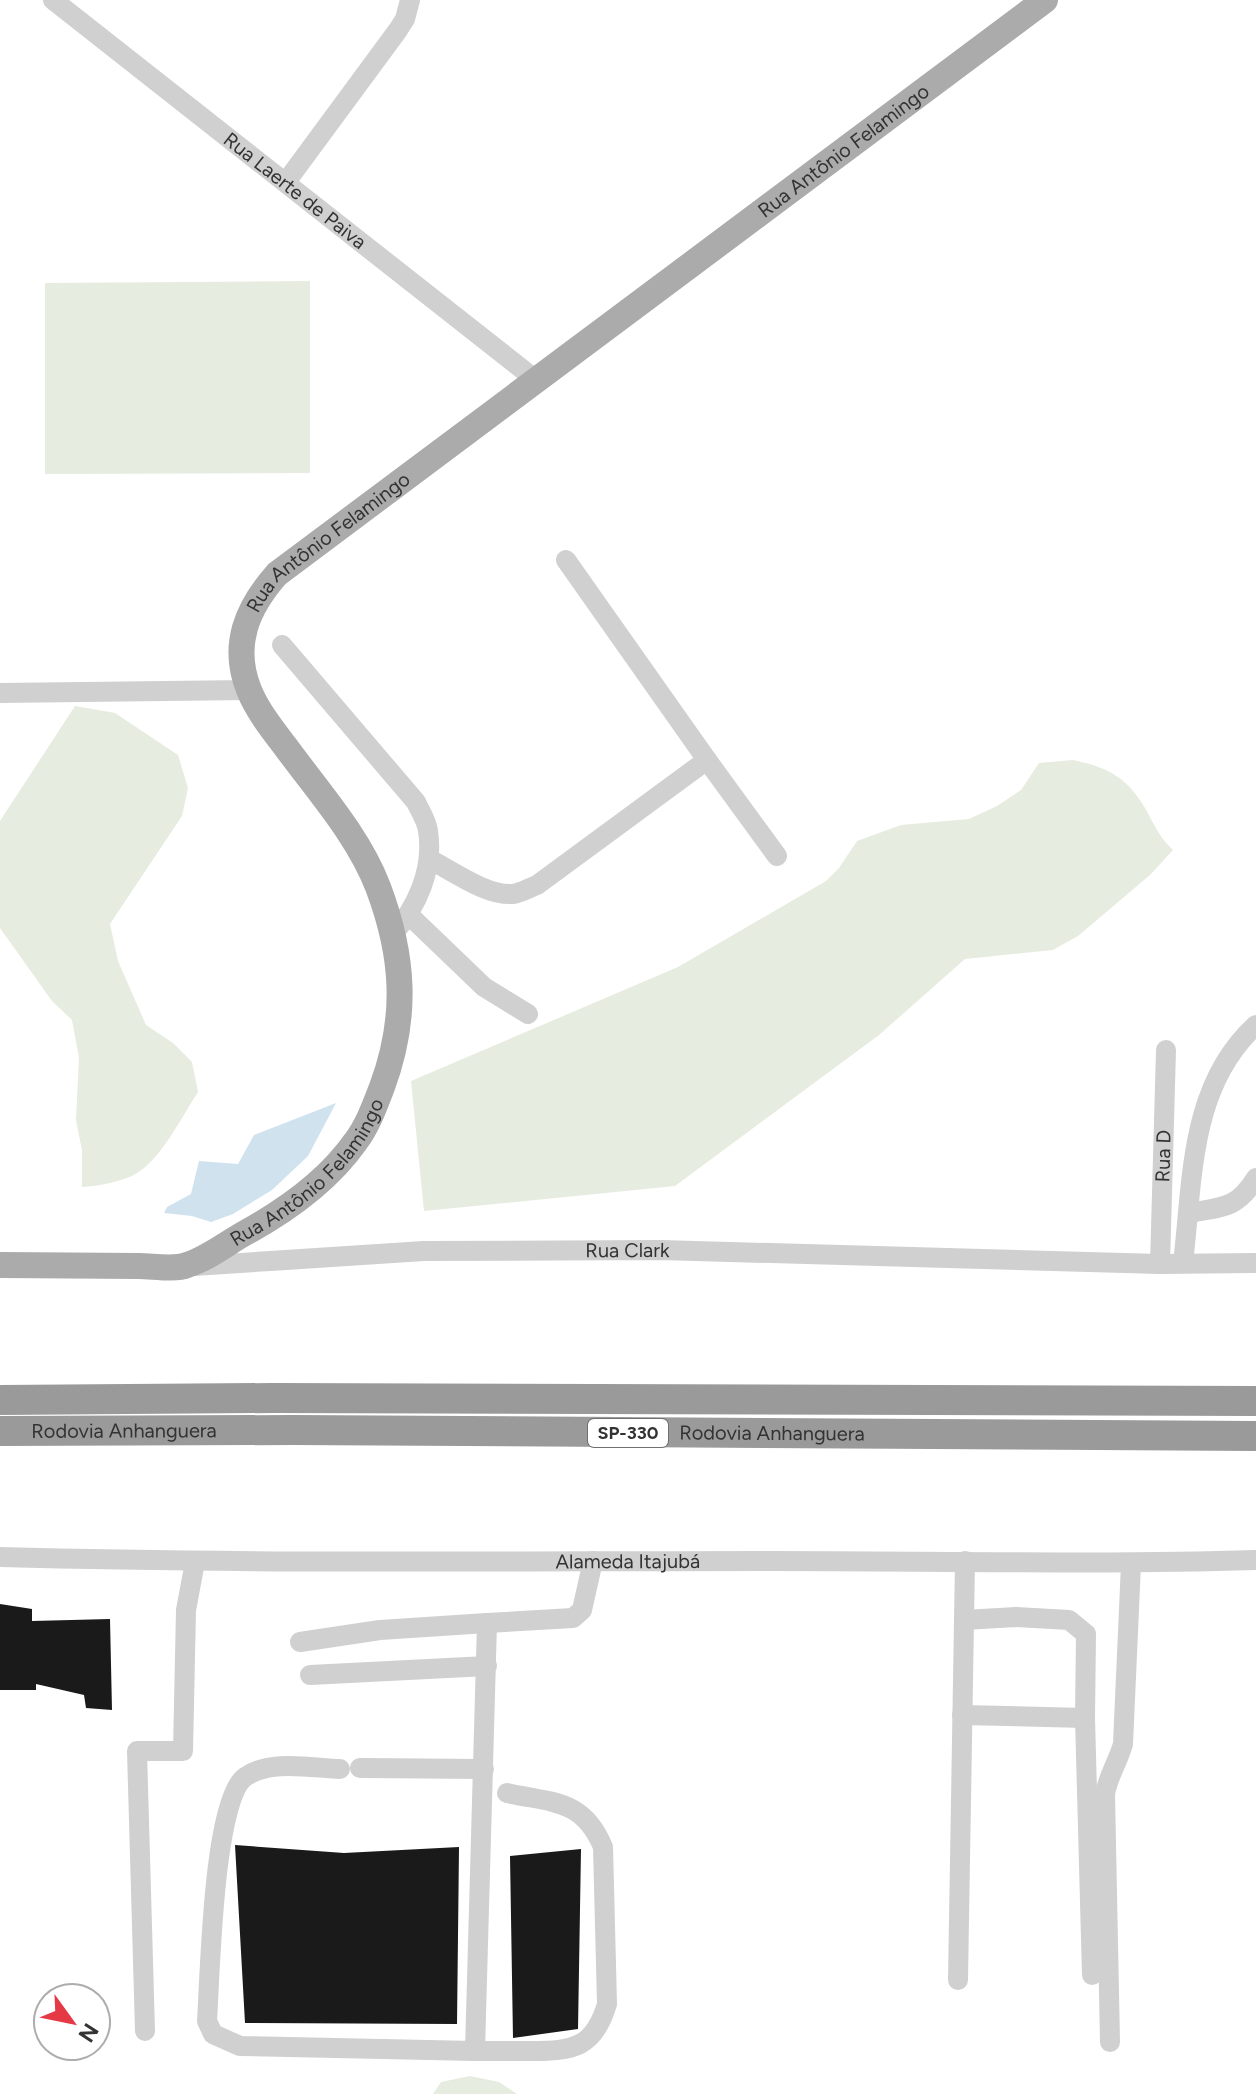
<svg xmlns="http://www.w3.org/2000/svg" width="1256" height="2094" font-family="Figtree,sans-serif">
  <rect width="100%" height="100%" fill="#fff"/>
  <path fill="#e6ecdf" d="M310 281V473L45 474V283Z
    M75 706 115 713 178 755 188 788 182 816 110 924 118 961 146 1025 173 1043 192 1062 198 1092C183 1115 161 1159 137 1173 123 1182 98 1186 82 1187V1150L76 1120 79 1058 72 1020 52 1001 0 928V821Z
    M1073 760C1107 767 1127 777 1145 808 1154 824 1159 837 1173 850L1150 875 1078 936 1053 950 965 959 879 1035 675 1186 424 1211 411 1081 678 967 826 881 839 868 857 841 901 825 969 819 997 806 1021 790 1039 763Z
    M470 2076 499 2082 517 2094H433L441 2082Z"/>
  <path fill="#cfe2ee" d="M336 1103 308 1156 272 1190 233 1214 211 1222 192 1216 164 1213 167 1207 191 1194 199 1161 238 1164 254 1135Z"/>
  <path fill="#1a1a1a" d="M0 1604 32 1609V1621L110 1619 112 1710 86 1708 84 1695 36 1684V1690H0Z
    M235 1845 344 1853 459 1847 457 2024 245 2023Z
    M581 1849 578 2029 513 2038 510 1856Z"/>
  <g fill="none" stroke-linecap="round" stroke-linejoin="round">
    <g stroke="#d0d0d0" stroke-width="20">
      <path id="s1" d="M53 0 536 380"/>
      <path d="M286 182 398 30 405 19 410 0"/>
      <path d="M282 645 416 802C420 811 427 821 428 831 434 869 417 907 393 934"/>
      <path d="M0 693 248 690"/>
      <path d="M707 760 777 856"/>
      <path d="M429 859C453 871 486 896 513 894 521 893 529 888 537 885L707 760 566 560"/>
      <path d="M409 915 484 987 528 1014"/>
      <path d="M1189 1213C1222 1207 1237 1209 1256 1178"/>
      <path d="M1183 1263C1193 1180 1189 1086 1256 1025"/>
      <path id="s2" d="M1160 1264 1166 1050"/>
      <path id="s3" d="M194 1266 424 1251 660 1250 1160 1264 1256 1263"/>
      <path id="s4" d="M0 1557C257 1564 513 1561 770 1561 932 1561 1094 1565 1256 1560"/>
      <path d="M964 1620 1016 1617 1069 1620 1086 1634 1085 1718 1092 1975"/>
      <path d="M300 1642 380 1630 487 1623"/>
      <path d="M310 1675 487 1666"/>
      <path d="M962 1715 1085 1718"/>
      <path d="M360 1768 484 1769"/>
      <path d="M340 1769C311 1768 270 1759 245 1777 213 1800 210 1977 207 2021L213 2034 240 2046 475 2051 487 1623 573 1618 582 1610 593 1561"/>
      <path d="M958 1980 965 1561"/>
      <path d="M145 2031 137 1751H183L186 1610 195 1562"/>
      <path d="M1110 2042 1105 1794C1108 1776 1118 1762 1123 1744L1131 1564"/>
      <path d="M475 2051C494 2051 513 2051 531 2051 573 2051 594 2048 607 2004L603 1847C583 1799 553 1803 507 1793"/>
    </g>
    <path stroke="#ababab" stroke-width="26" id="s5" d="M0 1265C46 1265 93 1266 139 1266 153 1266 174 1270 187 1265 207 1259 227 1243 245 1233 287 1210 328 1181 356 1141 368 1125 375 1105 382 1087 408 1017 404 956 378 887 358 835 317 790 285 746 272 729 257 710 249 690 231 645 247 608 277 574L1045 0"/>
    <g stroke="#9a9a9a" stroke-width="30">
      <path d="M0 1400 273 1398 1256 1401"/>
      <path id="s6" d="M0 1431 292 1430 1256 1436"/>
    </g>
  </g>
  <g text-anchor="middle" stroke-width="8" stroke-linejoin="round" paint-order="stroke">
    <rect fill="#fff" stroke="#707070" stroke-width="2" x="588" y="1419" width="80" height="28" rx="6"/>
    <g font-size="18" font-weight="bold" fill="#333">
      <text x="628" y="1439">SP-330</text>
    </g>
    <g font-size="20" fill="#333" stroke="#fff">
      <text dy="7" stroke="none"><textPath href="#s5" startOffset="1734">Rua Antônio Felamingo</textPath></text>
      <text dy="7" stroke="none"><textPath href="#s1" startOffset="308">Rua Laerte de Paiva</textPath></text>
      <text dy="7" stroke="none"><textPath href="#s5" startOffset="1086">Rua Antônio Felamingo</textPath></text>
      <text dy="7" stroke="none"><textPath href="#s2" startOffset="108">Rua D</textPath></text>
      <text dy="7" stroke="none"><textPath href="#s5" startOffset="342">Rua Antônio Felamingo</textPath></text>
      <text dy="7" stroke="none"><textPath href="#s3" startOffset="434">Rua Clark</textPath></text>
      <text dy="7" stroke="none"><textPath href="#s6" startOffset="124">Rodovia Anhanguera</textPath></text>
      <text dy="7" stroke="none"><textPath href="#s6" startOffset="772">Rodovia Anhanguera</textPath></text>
      <text dy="7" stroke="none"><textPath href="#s4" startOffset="628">Alameda Itajubá</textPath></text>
    </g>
  </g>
  <g transform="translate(72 2022) rotate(123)"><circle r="38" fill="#ffffff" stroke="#adadad" stroke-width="2"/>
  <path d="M0-6L14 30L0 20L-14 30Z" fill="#e63946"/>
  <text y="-12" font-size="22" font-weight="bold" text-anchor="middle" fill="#333333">N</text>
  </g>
</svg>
